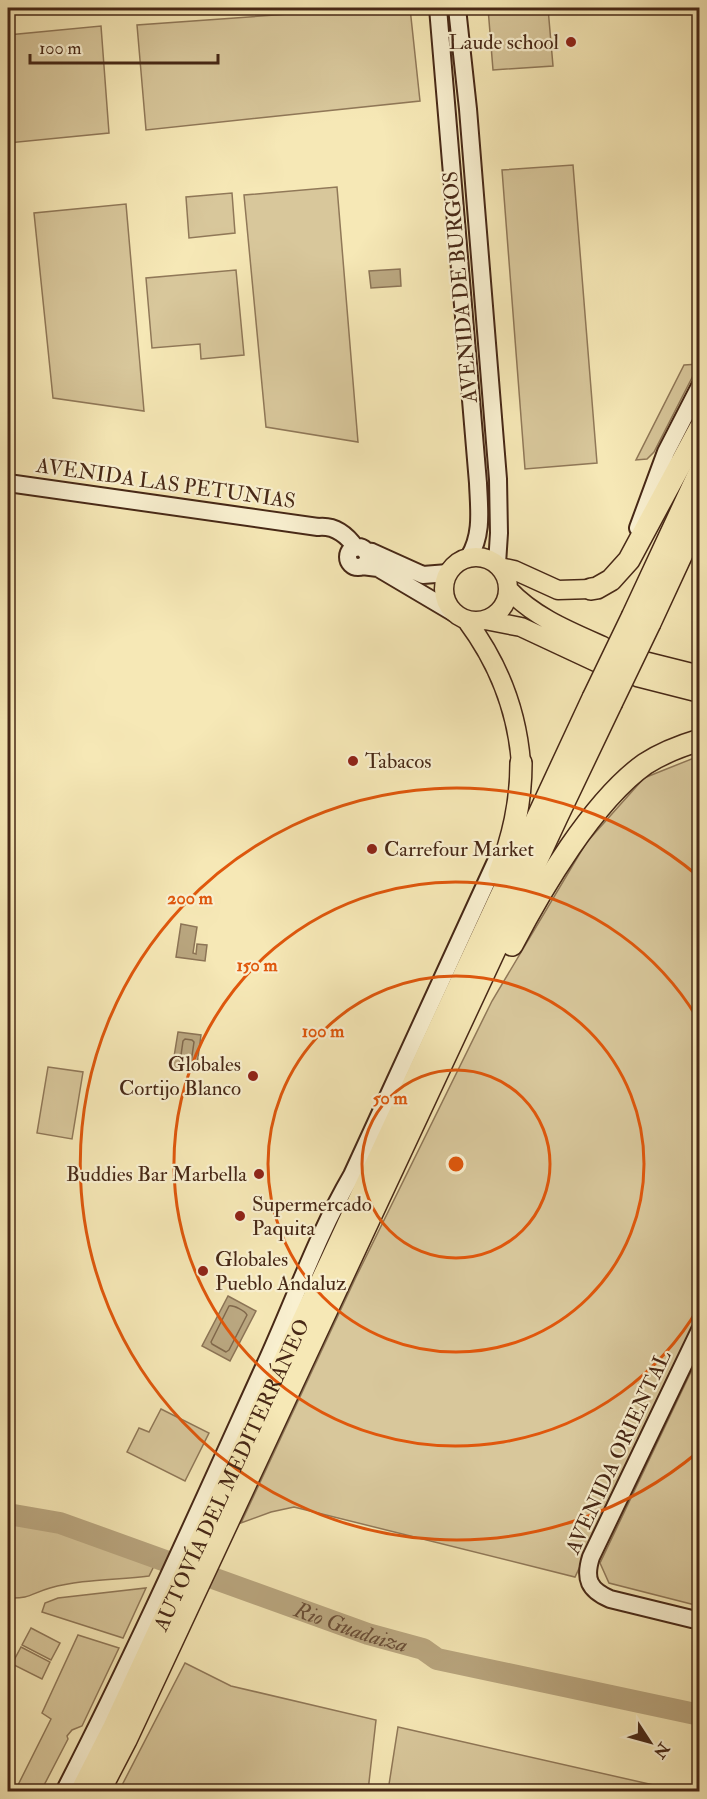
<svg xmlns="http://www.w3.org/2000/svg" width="707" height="1799" font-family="'IM FELL Double Pica',serif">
  <rect width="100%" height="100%" fill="#f6e8b6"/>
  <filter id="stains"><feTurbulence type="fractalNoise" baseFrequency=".00333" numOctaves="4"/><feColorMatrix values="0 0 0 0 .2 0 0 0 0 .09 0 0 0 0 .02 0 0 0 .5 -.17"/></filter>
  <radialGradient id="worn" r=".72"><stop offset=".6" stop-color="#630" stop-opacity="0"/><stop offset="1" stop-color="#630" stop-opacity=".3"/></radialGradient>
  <path fill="#d8c79b" stroke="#907858" stroke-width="1.5" d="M373 8H410L420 101 146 130 137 25Z
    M488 8H548L553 66 493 70Z
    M101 26 109 133 8 143V35Z
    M573 165 597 463 525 469 502 170Z
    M337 187 358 442 266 427 244 195Z
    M232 193 235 233 189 238 186 197Z
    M126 204 144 411 53 398 34 213Z
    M236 270 244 355 201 359 200 344 152 348 146 278Z
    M699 364 654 452 647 459 636 460 684 365Z
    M699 756V1313L575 1577 294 1507 271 1512 241 1523 356 1277 492 1001 586 843 644 778Z
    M48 1067 83 1072 72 1139 37 1133Z
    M699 1355V1606L609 1583 600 1563Z
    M161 1409 209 1433 185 1481 127 1452 139 1428 149 1432Z
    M8 1518 72 1533 155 1564 149 1576C117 1580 82 1579 50 1588 32 1593 30 1599 9 1598H8Z
    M146 1588 123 1638 42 1612 45 1603 58 1598Z
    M31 1628 60 1643 51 1660 22 1645Z
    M78 1635 119 1648 82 1726 72 1730 67 1736 68 1739 41 1791H15L51 1719 42 1713Z
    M21 1647 50 1662 42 1679 12 1664Z
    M185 1663 231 1686 376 1720 368 1791H119Z
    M398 1727 680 1791H388Z"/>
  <path fill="#baa780" stroke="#8c7456" stroke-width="1.5" d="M400 269 401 286 371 288 369 271Z
    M181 924 197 927 193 953 196 954 197 944 207 945 205 961 176 957Z
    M178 1032 201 1035 196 1072 172 1069Z
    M228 1296 256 1311 230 1361 202 1346Z"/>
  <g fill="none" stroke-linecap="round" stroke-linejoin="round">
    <path stroke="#80684b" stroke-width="1.5" d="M185 1039 192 1040 194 1042 191 1063 188 1065 182 1064 180 1062 183 1041Z
      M229 1306C234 1305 245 1311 247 1315L229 1350 226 1352 212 1344 211 1342Z"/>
    <path stroke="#baa780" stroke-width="22" id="s1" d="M8 1514 60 1523 368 1634 423 1649 437 1659 700 1715"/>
    <defs>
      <path id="secondary" d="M438 8 478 483C479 509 483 534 469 557
        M457 8 468 109 498 479 499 533 497 564
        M8 483 318 527C335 525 347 535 356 548
        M638 528 666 452 700 386
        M348 557a10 10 0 1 1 20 0a10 10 0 1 1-20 0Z
        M365 551 372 552 423 575 448 573
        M362 566 378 568 454 613
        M700 1330 591 1557C584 1579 589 1590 610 1599L700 1621
        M64 1792C136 1652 200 1508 265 1365 294 1302 317 1235 352 1175L498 857"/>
      <path id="primary" d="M444 589a32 32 0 1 1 64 0a32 32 0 1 1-64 0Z
        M499 567 514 570 558 590 591 589
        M508 589C534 617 569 631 603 646
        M485 620 521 627 596 662
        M467 621C499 664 517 710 521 763
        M644 661 700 675
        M637 677 700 693"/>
      <g id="highway">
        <path d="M591 589 597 588 611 580 629 560 700 428"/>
        <path d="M633 615 700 471"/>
        <path d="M650 623 700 515"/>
        <path d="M499 874C513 837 521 803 521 763"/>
        <path d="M512 945C541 889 593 801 645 764 662 753 680 746 700 740"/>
        <path id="s2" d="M81 1792 114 1727 593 698"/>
        <path d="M99 1792 126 1740 557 817 611 704"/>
      </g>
    </defs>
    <use href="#secondary" stroke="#472816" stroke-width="20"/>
    <use href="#primary" stroke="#472816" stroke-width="21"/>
    <use href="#highway" stroke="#472816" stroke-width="24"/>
    <use href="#secondary" stroke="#f9f0d0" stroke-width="16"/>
    <use href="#primary" stroke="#f6e8b6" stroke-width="18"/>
    <use href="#highway" stroke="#f6e8b6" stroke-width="21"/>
    <defs>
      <path id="highway-bridge" d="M593 698 633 615
        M611 704 650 623"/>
    </defs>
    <use href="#highway-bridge" stroke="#472816" stroke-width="24" stroke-linecap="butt"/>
    <use href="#highway-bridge" stroke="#f6e8b6" stroke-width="21"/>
  </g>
  <g fill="none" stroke="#e0570c" stroke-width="3">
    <circle cx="456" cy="1164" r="94"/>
    <circle cx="456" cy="1164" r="188"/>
    <path d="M699 1307A282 282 0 1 1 699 1021"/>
    <path d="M698 1452A376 376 0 1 1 698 876"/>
  </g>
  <g fill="#8f2418" stroke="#f9f0d0" stroke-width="2">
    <circle cx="571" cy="42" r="6"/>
    <circle cx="353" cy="761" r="6"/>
    <circle cx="372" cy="849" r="6"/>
    <circle cx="253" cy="1076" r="6"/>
    <circle cx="259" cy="1174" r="6"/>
    <circle cx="240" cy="1216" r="6"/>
    <circle cx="203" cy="1271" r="6"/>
  </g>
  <g text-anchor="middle" stroke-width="4.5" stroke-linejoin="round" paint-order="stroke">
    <g font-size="21" fill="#472816" stroke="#f9f0d0" text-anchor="start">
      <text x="559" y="49" text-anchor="end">Laude school</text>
      <text x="365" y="768">Tabacos</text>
      <text x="384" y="856">Carrefour Market</text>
      <text x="241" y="1071" text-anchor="end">Globales<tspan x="241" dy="24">Cortijo Blanco</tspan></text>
      <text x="247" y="1181" text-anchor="end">Buddies Bar Marbella</text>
      <text x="252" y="1211">Supermercado<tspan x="252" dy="24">Paquita</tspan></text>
      <text x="215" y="1266">Globales<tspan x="215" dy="24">Pueblo Andaluz</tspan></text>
    </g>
    <g font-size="21" fill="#472816" stroke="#f9f0d0">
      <text transform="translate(460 287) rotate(-95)" y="7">AVENIDA DE BURGOS</text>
      <text transform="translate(166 483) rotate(8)" y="7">AVENIDA LAS PETUNIAS</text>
      <text transform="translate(618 1452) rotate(-65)" y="7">AVENIDA ORIENTAL</text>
      <text dy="7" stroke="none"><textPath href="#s2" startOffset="351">AUTOVÍA DEL MEDITERRÁNEO</textPath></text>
    </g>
    <g font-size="22" font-style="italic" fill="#6a4e36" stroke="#f9f0d0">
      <text dy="8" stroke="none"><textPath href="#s1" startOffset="362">Rio Guadaiza</textPath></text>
    </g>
  </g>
  <circle cx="456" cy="1164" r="9" fill="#e0570c" stroke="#f9f0d0" stroke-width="3"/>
  <g font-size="18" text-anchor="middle" font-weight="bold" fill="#e0570c" stroke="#f9f0d0" stroke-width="4.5" stroke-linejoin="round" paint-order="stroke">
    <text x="190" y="904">200 m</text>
    <text x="257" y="971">150 m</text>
    <text x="323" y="1037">100 m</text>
    <text x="390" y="1104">50 m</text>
  </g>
  <rect width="707" height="1799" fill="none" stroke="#f6e8b6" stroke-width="30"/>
  <rect x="9" y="9" width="689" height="1781" fill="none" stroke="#472816" stroke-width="3"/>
  <rect x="15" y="15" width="677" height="1769" fill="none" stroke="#472816" stroke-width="1.5"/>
  <g transform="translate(650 1742) rotate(126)" stroke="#f9f0d0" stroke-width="4.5" paint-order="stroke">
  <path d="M0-4.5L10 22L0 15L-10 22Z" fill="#472816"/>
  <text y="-9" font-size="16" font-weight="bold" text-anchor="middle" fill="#472816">N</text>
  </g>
  <path d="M30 54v9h188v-9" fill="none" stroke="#472816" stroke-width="3"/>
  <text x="39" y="54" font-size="18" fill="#472816" stroke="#f9f0d0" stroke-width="4.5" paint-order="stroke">100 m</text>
  <rect width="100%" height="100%" filter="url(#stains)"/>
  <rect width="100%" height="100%" fill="url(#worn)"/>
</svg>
